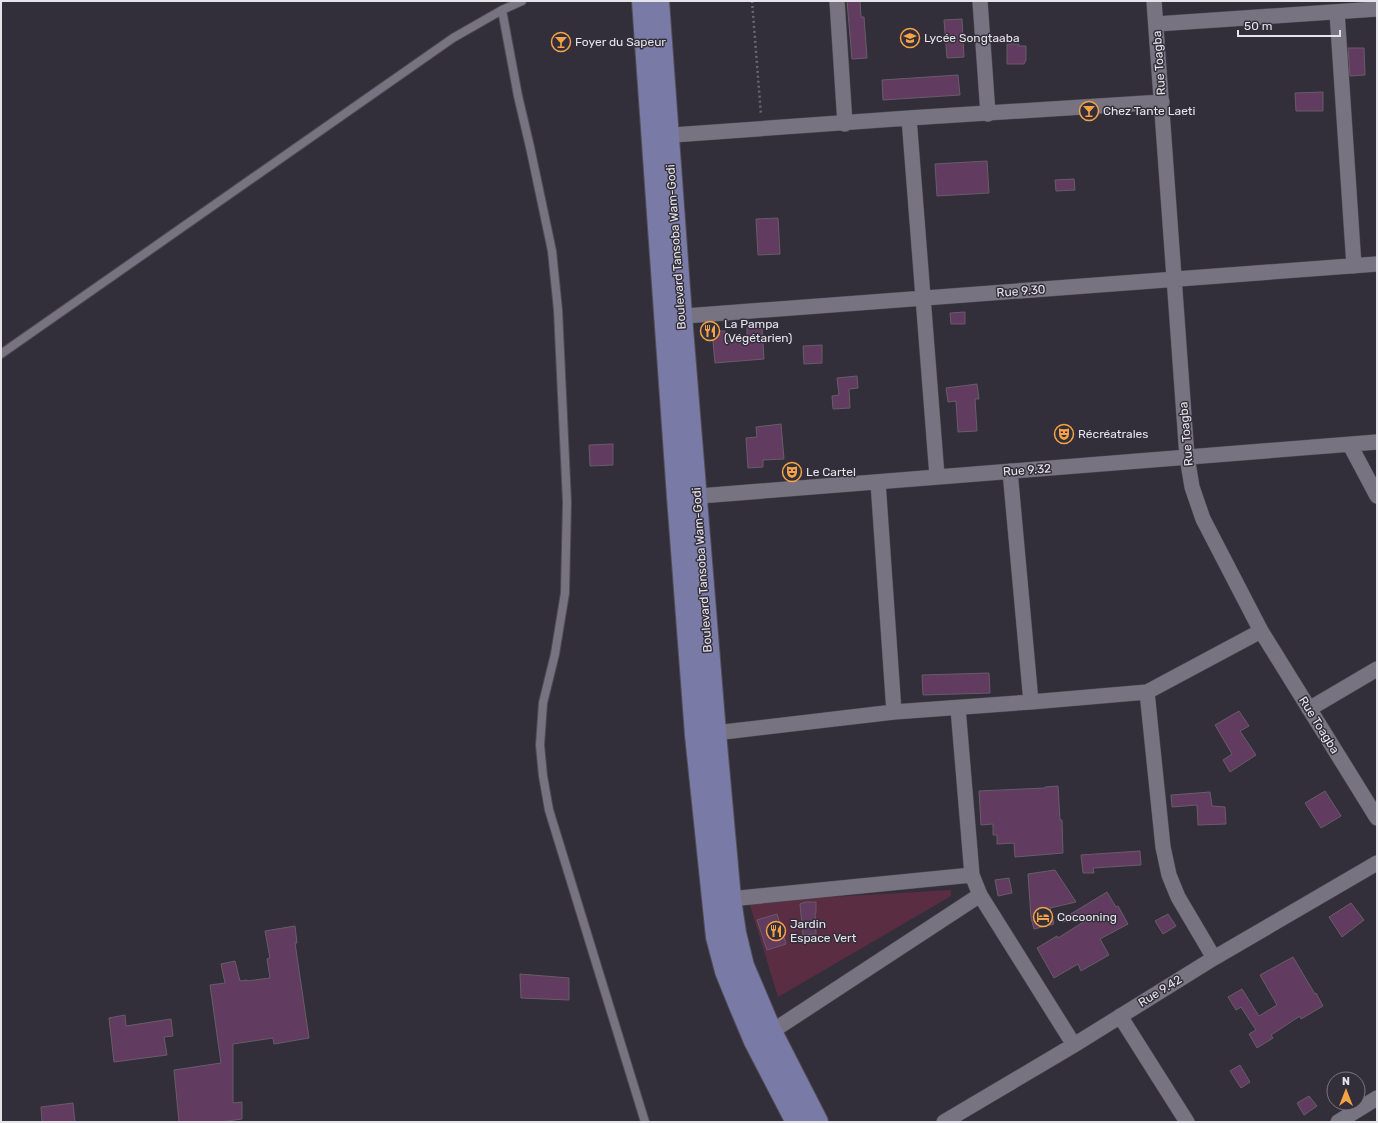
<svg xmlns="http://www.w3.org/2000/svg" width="1378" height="1123" font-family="Rubik,sans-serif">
  <rect width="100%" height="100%" fill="#332f3a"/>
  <path fill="#5b2d42" d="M951 890V896L778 997 749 902Z"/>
  <path fill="#623b61" stroke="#675d66" d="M847 1H860L861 17H864L867 58 852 59Z
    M962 19 964 57 947 58 944 20Z
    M1007 44H1019V46H1026V60L1024 64H1007Z
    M1348 48H1364L1365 75 1350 76Z
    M958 75 960 95 883 100 882 80Z
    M1323 92V111H1296L1295 93Z
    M987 161 989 193 937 196 935 164Z
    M1074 179 1075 190 1056 191 1055 180Z
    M778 218 780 254 758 255 756 219Z
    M965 312V324H951L950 313Z
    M713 326 718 331H725V341L747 339V327H762L764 359 715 363 713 341 705 334Z
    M822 345V363L804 364 803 346Z
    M857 376 858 388 849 389 850 408 833 409 832 396 839 395 837 378Z
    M977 384 979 399H975L977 431 958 432 956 401 948 402 946 388Z
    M781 424 784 459 763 460V467L748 468 746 438 757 437 756 427Z
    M613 444V465L590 466 589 445Z
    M989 673 990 693 923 695 922 675Z
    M1239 711 1249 726 1240 731 1256 755 1230 772 1223 760 1232 754 1215 725Z
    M1058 786 1060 820H1062L1063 853 1015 857 1014 843 997 844V835H993V824L981 825 979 791 1045 788V787Z
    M1325 791 1341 816 1321 828 1305 803Z
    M1210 792 1212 806 1225 807 1226 824 1198 825 1197 805 1172 807 1171 795Z
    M1140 851 1141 865 1093 868 1094 873H1083L1081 855Z
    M1055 870 1076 902 1050 908 1054 924 1034 929 1031 918 1028 874Z
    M1009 878 1012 893 998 896 995 880Z
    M1107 892 1116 907 1118 906 1128 924 1100 939 1109 955 1081 971 1078 964 1054 978 1037 948 1057 936 1058 938 1096 914 1062 922 1061 920Z
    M806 902H816V913H815L816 934 803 935 800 904Z
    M1351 903 1364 920 1342 937 1329 917Z
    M777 914 786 944 767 950 757 920Z
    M1168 914 1176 926 1163 934 1155 921Z
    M295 926 297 943H295L309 1038 274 1044 273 1038 233 1044V1103L242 1102V1119L220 1122H179L174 1070 221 1063 210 985 225 983 221 964 235 961 240 981 247 980V981L270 978 267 959 270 958 265 931Z
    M1293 957 1315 994 1316 993 1323 1006 1301 1019 1300 1016 1271 1035 1273 1038 1257 1048 1249 1034 1256 1030 1241 1007 1236 1010 1228 997 1242 989 1259 1016 1277 1005 1260 975Z
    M520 974 569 978V1000L521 998Z
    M125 1015 126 1026 171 1019 173 1036 164 1037 167 1055 114 1062 109 1018Z
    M1240 1065 1250 1082 1241 1088 1230 1071Z
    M1309 1096 1317 1106 1304 1115 1297 1103Z
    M73 1103 75 1122H42L41 1107Z"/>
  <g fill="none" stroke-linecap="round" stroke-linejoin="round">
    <defs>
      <path id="lane" d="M502 10 518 96 530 147 552 251 558 310 567 502 565 593 555 654 543 703 540 745 543 776 549 810 645 1122
        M1 354 453 38 502 10 522 1"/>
      <path id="street" d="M837 1 845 124
        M980 1 988 114
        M1154 1 1187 457 1192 487 1203 519 1261 631 1377 818
        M1337 12 1354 266
        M1156 24 1377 9
        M909 118 937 476
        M659 136 909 118 1162 102
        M672 317 1377 264
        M1350 445 1377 496
        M1010 471 1031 702
        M878 482 894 712
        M687 497 1377 442
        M1147 692 1163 847 1169 875 1178 897 1214 958
        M958 708 972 875 980 895 1074 1045
        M1309 709 1377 669
        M715 733 894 712 1031 702 1147 692 1261 631
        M730 899 972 875
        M1120 1016 1187 1122
        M771 1032 980 895
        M944 1122 1074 1045 1214 958 1377 863
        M1338 1122 1377 1098"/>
      <path id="primary" d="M643 1 678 497 696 735 717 937 726 971 739 1003 755 1041 797 1122
        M658 1 681 316 715 733 730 899 735 933 743 966 771 1032 817 1122"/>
    </defs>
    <use href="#lane" stroke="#504c56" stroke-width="10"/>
    <use href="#street" stroke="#504c56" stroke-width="16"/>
    <use href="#primary" stroke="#504c56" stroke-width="24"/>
    <path stroke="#6a6771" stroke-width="2.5" stroke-dasharray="2 3" stroke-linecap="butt" d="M752 1 761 115"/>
    <use href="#lane" stroke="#787380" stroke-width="8"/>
    <use href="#street" stroke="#787380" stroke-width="15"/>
    <use href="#primary" stroke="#797aa5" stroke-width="22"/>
  </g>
  <defs>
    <symbol id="school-ring" viewBox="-11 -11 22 22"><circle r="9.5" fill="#332f3a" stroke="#f5a346" stroke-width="1.5"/><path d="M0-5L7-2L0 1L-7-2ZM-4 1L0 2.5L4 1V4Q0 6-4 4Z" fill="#f5a346"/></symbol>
    <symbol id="bar-ring" viewBox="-11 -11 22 22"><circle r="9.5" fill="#332f3a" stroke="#f5a346" stroke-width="1.5"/><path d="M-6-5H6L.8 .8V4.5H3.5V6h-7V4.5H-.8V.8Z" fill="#f5a346"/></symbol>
    <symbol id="restaurant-ring" viewBox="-11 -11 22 22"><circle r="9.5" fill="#332f3a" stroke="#f5a346" stroke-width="1.5"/><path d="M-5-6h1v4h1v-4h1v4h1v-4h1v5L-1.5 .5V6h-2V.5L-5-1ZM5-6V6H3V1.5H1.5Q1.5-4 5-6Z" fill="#f5a346"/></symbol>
    <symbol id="theatre-ring" viewBox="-11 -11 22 22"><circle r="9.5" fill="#332f3a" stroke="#f5a346" stroke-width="1.5"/><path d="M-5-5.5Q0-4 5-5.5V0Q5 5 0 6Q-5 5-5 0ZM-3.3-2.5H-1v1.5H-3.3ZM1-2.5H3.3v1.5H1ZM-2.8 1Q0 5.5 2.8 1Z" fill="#f5a346"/></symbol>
    <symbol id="hotel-ring" viewBox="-11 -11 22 22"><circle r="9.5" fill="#332f3a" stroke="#f5a346" stroke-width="1.5"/><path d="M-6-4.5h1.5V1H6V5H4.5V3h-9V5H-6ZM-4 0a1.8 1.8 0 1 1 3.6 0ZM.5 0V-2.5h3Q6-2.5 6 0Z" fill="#f5a346"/></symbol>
  </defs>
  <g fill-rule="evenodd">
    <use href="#school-ring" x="899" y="27" width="22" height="22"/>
    <use href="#bar-ring" x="550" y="31" width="22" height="22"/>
    <use href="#bar-ring" x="1078" y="100" width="22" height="22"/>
    <use href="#restaurant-ring" x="699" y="320" width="22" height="22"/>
    <use href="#theatre-ring" x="1053" y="423" width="22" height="22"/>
    <use href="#theatre-ring" x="781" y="461" width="22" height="22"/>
    <use href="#hotel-ring" x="1032" y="906" width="22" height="22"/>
    <use href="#restaurant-ring" x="765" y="920" width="22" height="22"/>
  </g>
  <g text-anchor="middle" stroke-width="3" stroke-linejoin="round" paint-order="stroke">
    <g font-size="12" fill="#e6e4eb" stroke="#332f3a" text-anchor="start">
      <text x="924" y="42">Lycée Songtaaba</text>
      <text x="575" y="46">Foyer du Sapeur</text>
      <text x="1103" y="115">Chez Tante Laeti</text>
      <text x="724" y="328">La Pampa<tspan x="724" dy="14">(Végétarien)</tspan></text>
      <text x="1078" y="438">Récréatrales</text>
      <text x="806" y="476">Le Cartel</text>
      <text x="1057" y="921">Cocooning</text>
      <text x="790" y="928">Jardin<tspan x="790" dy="14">Espace Vert</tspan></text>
    </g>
    <g font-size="12" fill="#e6e4eb" stroke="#332f3a">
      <text transform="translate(1159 63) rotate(-94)" y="4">Rue Toagba</text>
      <text transform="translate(676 247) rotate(-94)" y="4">Boulevard Tansoba Wam-Godi</text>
      <text transform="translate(1021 291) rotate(-4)" y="4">Rue 9.30</text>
      <text transform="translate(1186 434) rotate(-95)" y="4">Rue Toagba</text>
      <text transform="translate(1027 470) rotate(-4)" y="4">Rue 9.32</text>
      <text transform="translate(702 570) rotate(-94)" y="4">Boulevard Tansoba Wam-Godi</text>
      <text transform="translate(1319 725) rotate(58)" y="4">Rue Toagba</text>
      <text transform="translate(1160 991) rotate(-32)" y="4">Rue 9.42</text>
    </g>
  </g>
  <rect width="1378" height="1123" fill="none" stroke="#e6e4eb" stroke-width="4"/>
  <g transform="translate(1346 1091)"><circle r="19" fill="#332f3a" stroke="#7b7781"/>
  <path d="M0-3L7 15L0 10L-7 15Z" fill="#f5a346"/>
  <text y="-6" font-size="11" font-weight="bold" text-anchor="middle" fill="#e6e4eb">N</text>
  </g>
  <path d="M1238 30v6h102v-6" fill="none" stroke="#e6e4eb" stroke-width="2"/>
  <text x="1244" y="30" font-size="12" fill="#e6e4eb" stroke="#332f3a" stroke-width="3" paint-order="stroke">50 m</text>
</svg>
